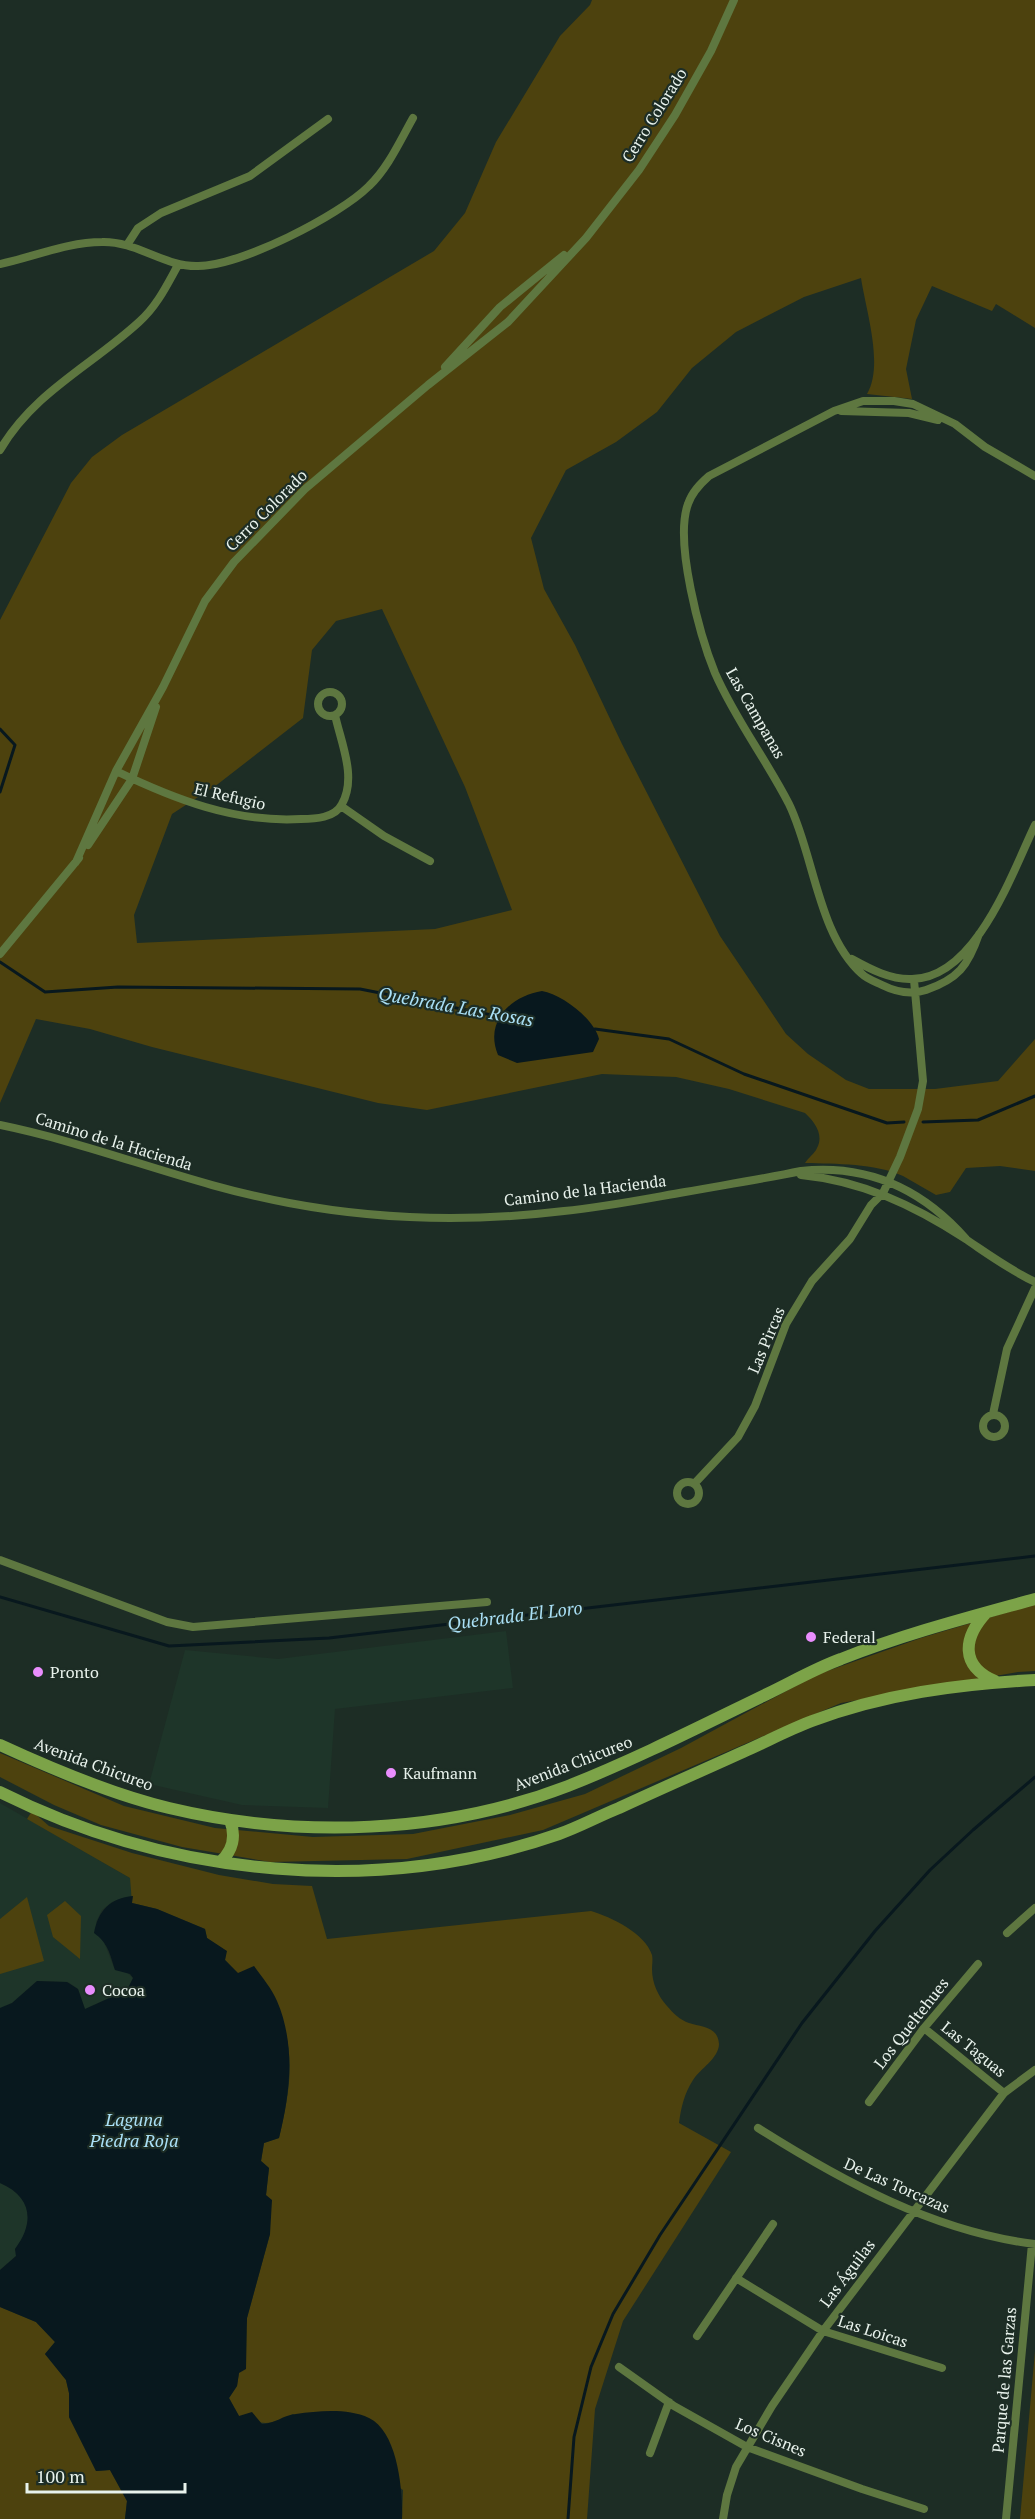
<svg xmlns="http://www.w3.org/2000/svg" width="1035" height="2519" font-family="'PT Serif',serif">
  <rect width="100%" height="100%" fill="#1d2d25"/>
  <path fill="#1e3529" d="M506 1631 513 1688 335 1709 328 1808 242 1805 149 1784 185 1650 278 1659Z
    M0 1803 130 1878 133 1896 112 1902 102 1910 96 1922 115 1970 125 1971 133 1978 127 1990 85 2009 78 1989 68 1982 37 1981 12 2003 0 2008Z
    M0 2183 14 2190 26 2204 28 2220 24 2237 15 2249 16 2256 0 2270Z"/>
  <path fill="#4d420e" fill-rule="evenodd" d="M592 0H1035V328L996 304 992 311 932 286 916 320 906 369 912 399 867 394C884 365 866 311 861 278L804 297 736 332 692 368 657 412 616 442 566 470 531 538 544 589 575 645 622 744 720 936 786 1034 808 1054 846 1080 869 1089H935L998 1081 1035 1039V1171L1000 1166 966 1168 950 1192 936 1195C925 1189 914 1182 903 1176 874 1163 837 1164 805 1163 808 1158 815 1153 817 1148 824 1135 815 1122 805 1113L729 1089 676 1077 602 1074 427 1110 378 1103 152 1047 90 1029 36 1019 0 1103V620L71 483 92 457 122 435 434 251 465 213 496 142 560 36 590 5ZM382 609 465 787 512 910 435 929 137 943 134 915 172 814 218 784 303 718 312 650 336 621Z
    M1035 1604V1671L1018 1672 841 1703 543 1830 407 1859 270 1862 182 1847 101 1825 54 1805 0 1777V1753L124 1806 215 1828 313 1837 413 1834 510 1815 585 1794 681 1748 816 1675 921 1638Z
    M32 1811 49 1826 132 1853 219 1875 273 1884 312 1886 327 1939 591 1911C611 1917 645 1933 652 1955 653 1959 652 1965 652 1969 652 1983 658 1996 667 2006 673 2013 680 2020 689 2023 701 2027 718 2026 719 2044 719 2058 700 2069 693 2080 684 2094 681 2108 679 2123L731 2152 623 2321 595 2409 587 2519H402L403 2490 293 2414C269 2426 264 2425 239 2416L229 2398 237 2386 247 2318 270 2234 266 2195 269 2168 261 2161 264 2143 279 2138C287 2103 295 2067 285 2031 282 2021 236 1971 225 1960L226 1951 207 1938 205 1929 157 1909 132 1903 130 1878 27 1819Z
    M27 1897 44 1961 0 1974V1919Z
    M65 1901 81 1916 80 1959 53 1937 47 1915Z
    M0 2307 36 2322 55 2342 45 2354 66 2380 69 2393V2417L96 2471 110 2470 127 2501 125 2519H0Z
    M1035 2351V2519H1020Z"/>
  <path fill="#08181e" d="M542 991C562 994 595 1020 599 1039L593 1052 517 1063 498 1055C484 1021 511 996 542 991Z
    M133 1896 132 1903 157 1909 205 1929 207 1938 227 1951 225 1960 238 1973 254 1966C262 1977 272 1989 277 2001 296 2045 290 2094 279 2138L264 2143 261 2161 269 2168 266 2195 272 2200 270 2234 247 2318 246 2369 239 2373 237 2386 229 2398 239 2416 252 2412 262 2424C275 2424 283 2415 296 2414 319 2411 347 2408 369 2418 398 2432 403 2491 402 2519H125L127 2501 110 2470 96 2471 69 2417V2393L66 2380 45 2354 55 2342 36 2322 0 2307V2270L16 2256 15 2249C35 2222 32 2197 0 2183V2008L12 2003 37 1981 67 1982 78 1989 85 2009 127 1990 133 1978 130 1974 115 1970C110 1954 108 1943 94 1933 98 1911 110 1898 133 1896Z"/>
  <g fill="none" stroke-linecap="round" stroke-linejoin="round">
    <path stroke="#08181e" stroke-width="3" d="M0 729 15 745 0 792
      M0 962 45 992 118 987 360 989 502 1017
      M595 1029 669 1039 744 1074 887 1123 904 1122
      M923 1122 978 1120 1035 1096
      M0 1597 169 1646 329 1638 1035 1556
      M568 2519 574 2437 591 2367 613 2314 660 2235 802 2023 875 1931 930 1870 973 1830 1035 1777"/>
    <path stroke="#5e7740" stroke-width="8" d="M127 245 138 228 161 213 250 176 328 119
      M0 264C33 257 68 242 102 242 137 241 164 267 198 266 240 266 339 216 369 186 388 168 400 141 413 118
      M445 367 500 307 564 255
      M841 411 909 413 938 420
      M0 450C34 392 91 366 139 322 157 306 167 285 178 265
      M318 704a12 12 0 1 1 24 0a12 12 0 1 1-24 0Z
      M116 771C174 799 235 823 301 819 315 819 335 818 342 804 357 777 341 743 335 715
      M341 806 384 836 430 861
      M88 845 132 779 156 707
      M76 862 116 771 163 687 205 601 234 562 305 489 428 385 508 322 586 238 639 170 675 115 711 51 734 0
      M979 934C968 966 958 979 926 990 911 995 896 992 882 985 876 982 867 979 862 974 818 935 814 855 789 804 766 759 735 719 715 673 700 636 674 542 688 504 692 492 700 484 709 476L834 411 863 401H894L913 404 955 424 985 447 1035 476
      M0 954 79 858
      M852 959C870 969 891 980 912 979 976 978 1012 873 1035 825
      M0 1125C98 1145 190 1185 289 1203 379 1220 473 1222 564 1211 605 1207 645 1199 685 1192 724 1185 763 1179 801 1171 868 1164 923 1190 966 1239
      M801 1175C862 1181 913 1205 964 1238 988 1254 1008 1269 1035 1282
      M993 1414 1007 1349 1035 1288
      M983 1426a11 11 0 1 1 22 0a11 11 0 1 1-22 0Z
      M677 1493a11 11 0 1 1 22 0a11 11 0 1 1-22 0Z
      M695 1483 738 1437 755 1406 786 1324 812 1281 850 1239 871 1205 883 1193 900 1157 918 1109 923 1081 914 980
      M0 1560 167 1622 193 1627 487 1602
      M1007 1933 1035 1908
      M924 2028 1004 2093
      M869 2102 924 2028 978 1964
      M758 2128C842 2181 935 2232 1035 2244
      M736 2278 823 2331 942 2368
      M697 2336 773 2224
      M619 2367 674 2406 747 2447 862 2489 924 2509
      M650 2453 669 2402
      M723 2519 727 2495 736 2467 772 2406 823 2331 1004 2093 1035 2070
      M1006 2519 1032 2244"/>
    <path stroke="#7ca348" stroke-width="12" d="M986 1613C963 1638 960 1666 995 1681
      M0 1745C52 1769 114 1795 169 1808 299 1839 443 1834 568 1786 636 1759 701 1726 767 1694 792 1682 816 1668 841 1659 904 1634 970 1617 1035 1599
      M0 1792C170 1877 378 1897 559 1834 579 1827 599 1816 619 1808 660 1789 701 1771 743 1752 766 1742 788 1730 812 1721 883 1694 959 1684 1035 1680
      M220 1862C233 1851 236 1836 230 1820"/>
  </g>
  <g fill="#e98dfd" stroke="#1d2d25" stroke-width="2">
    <circle cx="811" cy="1637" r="6"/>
    <circle cx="38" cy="1672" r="6"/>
    <circle cx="391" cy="1773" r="6"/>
    <circle cx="90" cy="1990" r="6"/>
  </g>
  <g text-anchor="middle" stroke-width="4.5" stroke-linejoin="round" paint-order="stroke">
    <g font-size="16" fill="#e8f2ec" stroke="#1d2d25">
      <text transform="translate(654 115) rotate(-58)" y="6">Cerro Colorado</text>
      <text transform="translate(266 510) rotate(-45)" y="6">Cerro Colorado</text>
      <text transform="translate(756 713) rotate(60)" y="6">Las Campanas</text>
      <text transform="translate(230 796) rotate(13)" y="6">El Refugio</text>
      <text transform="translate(114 1141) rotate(17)" y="6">Camino de la Hacienda</text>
      <text transform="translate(585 1190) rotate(-7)" y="6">Camino de la Hacienda</text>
      <text transform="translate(766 1340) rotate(-67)" y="6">Las Pircas</text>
      <text transform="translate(573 1763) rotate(-21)" y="6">Avenida Chicureo</text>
      <text transform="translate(94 1764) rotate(20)" y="6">Avenida Chicureo</text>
      <text transform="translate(911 2023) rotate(-52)" y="6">Los Queltehues</text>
      <text transform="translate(974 2049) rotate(39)" y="6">Las Taguas</text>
      <text transform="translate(897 2185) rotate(24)" y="6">De Las Torcazas</text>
      <text transform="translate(847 2273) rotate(-53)" y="6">Las Águilas</text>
      <text transform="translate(873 2331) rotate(18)" y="6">Las Loicas</text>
      <text transform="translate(1004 2380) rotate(-85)" y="6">Parque de las Garzas</text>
      <text transform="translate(771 2437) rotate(23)" y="6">Los Cisnes</text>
    </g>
    <g font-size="16" fill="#e8f2ec" stroke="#1d2d25" text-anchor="start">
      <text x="823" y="1643">Federal</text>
      <text x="50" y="1678">Pronto</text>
      <text x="403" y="1779">Kaufmann</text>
      <text x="102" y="1996">Cocoa</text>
    </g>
    <g font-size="18" font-style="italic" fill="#aae0f6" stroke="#1d2d25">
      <text transform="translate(456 1007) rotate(10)" y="6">Quebrada Las Rosas</text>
      <text transform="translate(515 1616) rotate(-7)" y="6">Quebrada El Loro</text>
      <text x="134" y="2126">Laguna<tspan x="134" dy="21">Piedra Roja</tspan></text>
    </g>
  </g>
  <path d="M27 2483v9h158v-9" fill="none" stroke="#e8f2ec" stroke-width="3"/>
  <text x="36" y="2483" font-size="18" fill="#e8f2ec" stroke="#1d2d25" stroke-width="4.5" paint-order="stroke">100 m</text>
</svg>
